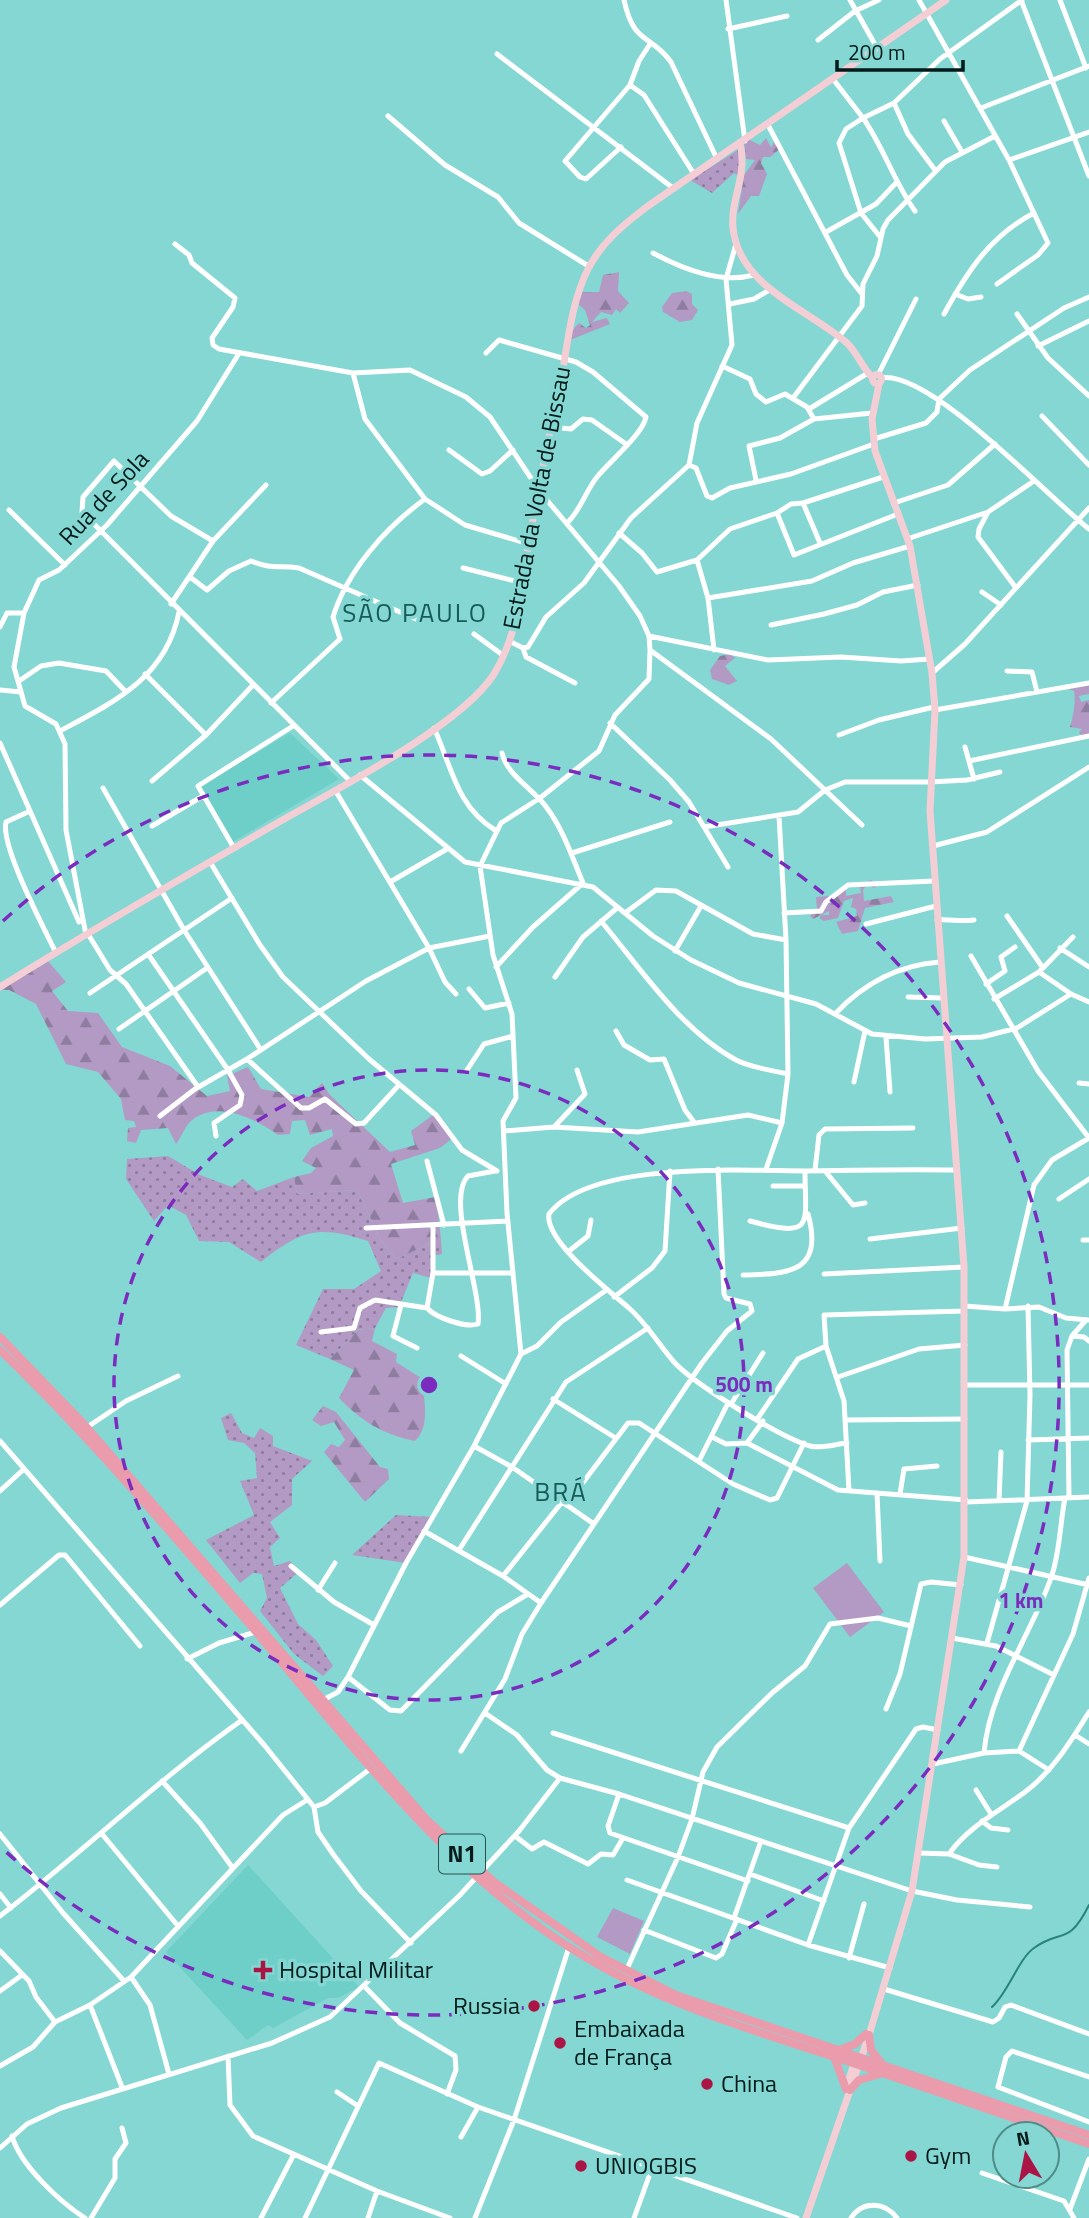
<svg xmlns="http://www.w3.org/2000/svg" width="1089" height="2218" font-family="'Titillium Web',sans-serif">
  <defs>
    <pattern id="grass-dots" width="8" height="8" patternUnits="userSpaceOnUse" patternTransform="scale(1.75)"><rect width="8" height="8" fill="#b29ac5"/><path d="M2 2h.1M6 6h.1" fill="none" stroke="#8e7d9f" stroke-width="1.8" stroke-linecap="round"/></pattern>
    <pattern id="forest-firs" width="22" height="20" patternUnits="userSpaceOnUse" patternTransform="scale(1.75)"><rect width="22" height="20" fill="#b29ac5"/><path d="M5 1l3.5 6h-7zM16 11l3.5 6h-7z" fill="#8e7d9f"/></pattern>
  </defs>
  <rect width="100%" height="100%" fill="#84d7d2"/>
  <path fill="#6ecec8" d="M290 733 339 779 231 843 200 786Z
    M248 1865 359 1987 338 1998H328L273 2028 268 2025 247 2040 166 1952Z"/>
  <path fill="url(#grass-dots)" d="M738 150 741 152 739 176 734 173 712 193 690 180Z
    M168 1156 200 1175 232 1187 243 1179 257 1191 294 1177 297 1194 357 1190 382 1242 396 1259 441 1239 442 1254 432 1256 431 1278 413 1273 399 1307 386 1308 375 1328 358 1330 330 1359 296 1345 323 1289H354L381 1271 368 1241C318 1225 302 1229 261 1262L229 1242 199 1241 186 1215 168 1205 154 1221 126 1179 127 1159Z
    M231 1413 242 1433 254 1438 260 1428 273 1436V1446L312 1461 292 1479V1505L270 1522 280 1538 270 1547 274 1566 290 1561 300 1571 280 1588 298 1624 316 1640 333 1666 323 1676 294 1654 260 1611 267 1598 262 1574 253 1573 240 1583 206 1540 254 1515 240 1481 257 1478 255 1453 244 1443 228 1440 221 1418Z
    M396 1515 432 1517 406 1563 352 1555Z"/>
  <path fill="url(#forest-firs)" d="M766 138 771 147 775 141 781 148 770 157H763L761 163 767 174 759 196H751L738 214 744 175 755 160 746 159 744 142 748 139 760 145Z
    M619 272 618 291 629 303 620 313 616 309 612 315 601 312 592 322 607 318 610 324 570 340 571 332 579 323 586 328 590 325 585 310 578 304 581 292H599L603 275Z
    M686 291 692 294V304L698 310 692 320 680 322 663 312 662 307 672 293Z
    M730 654 735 658 725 666 737 681 729 685 712 679 710 670 720 656Z
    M1078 682 1089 683V694L1079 696 1081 702 1089 700V737H1082L1079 732 1082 729 1070 727C1073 717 1076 703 1074 691L1069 689Z
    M871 880 877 884 875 888 867 885 863 890 864 901 891 896 894 902 865 908 858 931 842 934 836 922 857 916 856 909 851 907 853 898 844 901 838 918 824 921 820 918 821 915H829V911L813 919 810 916 817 909 816 897 829 896 826 902 831 903 833 897 846 887V896L861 893 860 886Z
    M48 961 66 982 52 991 68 1011 98 1013 122 1047 170 1066 207 1096 230 1091 227 1076 248 1067 261 1089 309 1097 322 1083 330 1095 390 1152 415 1145 411 1131 433 1115 454 1137 440 1148 391 1164 403 1203 436 1197 441 1239 396 1259 382 1242 357 1190 297 1194 294 1177 311 1173 316 1168 302 1161 311 1148 333 1136 332 1129 310 1135 305 1120 292 1121 290 1134 278 1135C256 1119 217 1099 191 1121 185 1126 181 1138 176 1144L168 1128 141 1130 136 1143 127 1141 128 1128 136 1127 134 1121 125 1120 121 1099 98 1072 66 1064 36 1004 9 990H0Z
    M375 1328 372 1341 397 1354 396 1362 421 1378C424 1397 431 1426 415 1441 383 1434 362 1422 339 1398L354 1370 330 1359 358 1330Z
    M323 1406 336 1412 380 1467 388 1469 389 1479 365 1502 324 1452 331 1444 339 1447 345 1440 334 1422 321 1426 312 1420Z"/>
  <path fill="#b29ac5" d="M847 1563 884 1612 850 1637 813 1588Z
    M613 1908 644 1921 630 1954 597 1937Z"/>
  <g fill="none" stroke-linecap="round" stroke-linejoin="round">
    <path stroke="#28837f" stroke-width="2" d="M992 2007C1008 1993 1019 1958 1034 1948 1062 1928 1068 1947 1089 1905"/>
    <path stroke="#fff" stroke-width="5" d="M624 0C634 46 650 33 671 62L717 159
      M726 0 745 141
      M850 0 877 48
      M919 0 1009 160 1048 243 1038 255 997 284
      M1021 0 1089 176
      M1060 0 1086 68
      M728 29 787 16
      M818 40 855 11 879 0
      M497 54 673 188
      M833 79 863 118 846 129 839 143 861 213 881 238
      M630 85 644 95 694 174
      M894 103 908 134 935 170
      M981 108 1089 66
      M388 116 445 165 498 197 519 223 590 267
      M944 121 962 152
      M768 125 847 275 862 294
      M621 147 586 179 580 177 565 161 630 85 639 61 650 44
      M1009 160 1089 132
      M915 211C894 182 884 148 863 118L894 103 940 59 1022 0
      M826 232 876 204 896 183
      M175 244 189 255 192 263 235 298 233 307 212 338 213 345 219 349 353 373 410 370 466 397 490 417 541 493 619 586 640 616 649 636 768 660 841 657 901 661 929 659
      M653 253C683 269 720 284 754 275
      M955 294 968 299 981 297
      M730 304 754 299 771 289
      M944 314C967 272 990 236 1034 213
      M1017 314 1048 358 1089 396
      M1038 346 1089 321
      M486 353 499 340 576 362 593 372 646 417C643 434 609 462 597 477 585 492 581 510 567 523
      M722 366 750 379 756 394 766 402 785 394 807 407 814 419
      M353 373 365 419 425 499 465 525 529 544
      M878 375 916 299
      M881 378C929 369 1049 498 1089 529
      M793 398 862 306 863 284 877 256 883 229 888 220 945 162 995 136
      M809 409 868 373
      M1042 416 1089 465
      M551 427 571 429 583 419 592 420 626 444
      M874 439 926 423 937 412 939 399 970 370 1064 308 1089 297
      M449 450 482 474 490 471 513 450
      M689 465 696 468 707 496 712 498 730 488 791 474 874 444
      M756 480 749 446 780 438 814 419 872 413
      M894 503 948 485 995 444
      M9 510 65 565
      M988 512 979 529 978 537 1016 588
      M777 513 791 504 803 503
      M619 533 642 553 657 572 697 560
      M907 539 988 512 1034 481
      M213 541 266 485
      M820 543 803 503 883 477
      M463 568 523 583
      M190 577 207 590 229 571 251 561C273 570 277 565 299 568L416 619
      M982 592 1001 605
      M708 598 812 581 853 563 910 546
      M171 604 213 541 171 516 114 461 83 497 82 512 350 781
      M771 625 824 614 857 605 883 592 918 585
      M0 627 7 613H24
      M474 634 504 656
      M649 636 650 650 771 739 862 825
      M509 641 523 648 528 647 546 617 584 583 631 518 689 465 697 423 732 345 726 279 736 244
      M523 648 526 657 575 683
      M714 650 708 598 697 560 730 529 777 513 794 555 898 514
      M1007 671 1032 672 1037 692
      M932 673 965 644 1089 508
      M145 674 206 735
      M19 681 41 666 59 663 106 671 126 692
      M0 690 21 692
      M271 703 340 639 333 617C347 571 386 527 425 499
      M935 710 1089 683
      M610 723 670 780 689 802 728 867
      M434 728C452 767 456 806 495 830
      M60 731C114 702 166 678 179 612
      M839 735 879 720 934 707
      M0 743 79 922
      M965 747 974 779
      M969 761 1089 736
      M360 775 465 862 593 887 653 936 691 960 739 983 816 1004 872 1034 925 1039 982 1037 1017 1028 1071 994
      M152 781 206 735 253 685
      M103 788 184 930 261 1050
      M335 790 429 948 445 982 456 994
      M28 812 6 822C0 845 44 928 56 953
      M152 826 203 796
      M704 827 798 812 825 790 845 782H930L967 780 1000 772
      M933 846 987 832 1089 767
      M234 848 198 786 293 726
      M572 853 670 822
      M210 862 260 945 283 977 369 1059 436 1115 462 1150 497 1171
      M390 882 447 849
      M625 913 656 890 676 891 753 934 786 940
      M784 913 821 911 826 902 848 885 934 881
      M1007 916 1043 968
      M937 920C952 919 960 922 974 920
      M601 921C640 968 681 1030 736 1060 752 1068 770 1070 788 1074
      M866 924 936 906
      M88 934 110 970 126 984 198 1087
      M86 935 66 830 65 744 56 724 25 706 14 667 24 613 39 580 59 570 107 525 197 421 238 355
      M1060 948 1089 967
      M675 951 701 906
      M148 954 228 1070 242 1095 240 1105 214 1123 216 1136
      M971 956 1038 1071 1089 1138
      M496 967 533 927 583 883C572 857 564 831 547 808 534 789 507 776 502 753
      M1039 972 1071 994 1089 1002
      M555 977 583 937 617 908
      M986 984 1005 971 1001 957 1015 947
      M469 989 485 1008 509 1003
      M90 993 232 898
      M908 997 942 998
      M994 999 1039 972 1073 937
      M835 1014C864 983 898 965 940 962
      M119 1029 207 968
      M616 1031 624 1045 650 1060 664 1059 685 1110 694 1122
      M886 1037 890 1092
      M247 1059 301 1108H309L325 1099 356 1124 364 1123 399 1085
      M467 1070 484 1044 513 1036
      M854 1082 865 1031
      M1079 1083 1089 1084
      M160 1116 195 1089 247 1059 366 981 429 948 490 936
      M554 1127 585 1094 577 1070
      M504 1131 554 1127 638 1132 748 1115 782 1123
      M427 1161 444 1225
      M766 1169 782 1123 788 1074 786 940 779 816
      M815 1170 819 1135 825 1129 913 1128
      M825 1171 853 1205 865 1203
      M773 1186H805
      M1059 1199 1089 1179
      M750 1221C816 1239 805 1225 805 1171
      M433 1226V1273H513
      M366 1228 508 1221
      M870 1239 962 1228
      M1083 1240H1089
      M569 1251 588 1236 591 1220
      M824 1274 964 1267
      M743 1275C790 1274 824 1272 808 1214
      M614 1297 652 1268 665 1251 670 1171
      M401 1305 393 1336 417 1348
      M964 1306 1005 1309 1039 1307 1066 1318 1088 1320
      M427 1308 433 1273
      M1005 1309 1034 1185 1052 1160 1089 1138
      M321 1332 354 1328 360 1308 375 1300 427 1308C436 1318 466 1328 478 1324 483 1293 445 1199 468 1176L495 1171
      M1072 1336 1084 1337 1089 1341
      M521 1354 537 1346 561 1322 605 1291
      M461 1356 506 1384
      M838 1377 919 1349 965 1345
      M965 1385H1089
      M553 1399 614 1437
      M731 1404 763 1353
      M758 1418 798 1359 826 1346
      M846 1420 965 1419
      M86 1428 126 1401 178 1376
      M712 1437 726 1444 747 1443 838 1490 966 1500
      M1028 1440 1089 1438
      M0 1441 265 1746 314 1807 318 1832 333 1854 361 1891 411 1943
      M747 1443 763 1421
      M847 1443C836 1444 821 1449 810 1446 781 1438 694 1384 674 1362 659 1345 647 1324 630 1309 611 1292 544 1241 549 1214 590 1160 745 1171 806 1171 856 1170 906 1169 956 1170
      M474 1446 512 1467 594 1524
      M699 1461 728 1403
      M0 1491 24 1469
      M849 1491 844 1401 826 1346 824 1315 964 1311
      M877 1493 880 1561
      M900 1494 904 1469 937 1466
      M1069 1498 1067 1350 1072 1336 1086 1320
      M999 1501 1001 1452
      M966 1502 1089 1497
      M566 1505 628 1423H639L733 1484 770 1500 777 1498 804 1443
      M424 1531 503 1576 541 1603 522 1634 505 1679 461 1751
      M459 1550 566 1382 648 1328
      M964 1557 1089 1585
      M291 1566 334 1602 374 1625
      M503 1576 562 1502
      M318 1590 335 1563
      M541 1603 702 1363 727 1331 752 1311 750 1304 726 1298 724 1294 718 1169
      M0 1605 59 1555H65L140 1646
      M952 1638 996 1646 1054 1675
      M987 1643 1027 1501 1030 1395 1028 1306
      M187 1659 219 1643 256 1632
      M348 1677 390 1710 401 1711 498 1612 528 1594
      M323 1700 338 1692 348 1677 406 1563 474 1446 521 1354 507 1213 503 1121 516 1098 512 1014 493 955 480 866 501 823 540 798 599 751 615 715 649 679 650 650
      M886 1709 900 1674 921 1584 931 1582 961 1585
      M485 1713 517 1735 547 1770 560 1778 619 1794 912 1891 957 1900 1030 1907
      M553 1733 849 1828
      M1075 1735 1089 1744
      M1019 1751 1073 1634 1089 1578
      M984 1753C989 1691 1031 1635 1051 1578 1060 1553 1060 1523 1065 1498
      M933 1764 984 1753 1019 1751 1049 1770
      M162 1781 200 1823 232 1867
      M976 1790 991 1814
      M619 1794 608 1826 610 1833 748 1881
      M314 1807 325 1803 370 1769
      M982 1821 991 1828 1008 1830
      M0 1834 63 1913 124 1981
      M102 1834 178 1926
      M515 1836 532 1849 544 1842 588 1864 601 1854 613 1855 623 1838
      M919 1853 949 1854 979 1865 997 1867
      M949 1854C968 1827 998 1812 1025 1792 1053 1771 1071 1741 1089 1712
      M750 1874 824 1901
      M627 1880 808 1945 890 1968
      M0 1894 11 1908
      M0 1916C82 1853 157 1780 242 1720
      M734 1918 761 1841
      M644 1930 716 1958 722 1954 737 1919
      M808 1945 849 1828 916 1729 923 1727 938 1730
      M0 1951 29 1981 36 1997 55 2022
      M849 1958 864 1904
      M626 1971 678 1857 692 1819 703 1772 717 1747 772 1693 805 1666 830 1624 878 1618 911 1626
      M131 1977 150 2005 169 2074
      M365 1987 400 2023 455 2056 456 2070 447 2094
      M884 1989 993 2022 999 2018 1005 2007 1011 2005 1089 2034
      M0 1991 22 1975
      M90 2005 122 2087
      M228 2056 230 2105 253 2136 377 2191 450 2218
      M0 2066 33 2047 55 2022 90 2005 131 1977 283 1815 307 1800
      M1089 2077 1012 2051 1006 2057 998 2087 1089 2122
      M337 2092 358 2106
      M12 2136C20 2165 60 2202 85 2218
      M461 2137 478 2107
      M0 2148 27 2124 61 2108 272 2043 330 2017 459 1896 519 1831 560 1778
      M982 2173 1064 2201 1074 2218
      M1070 2209 1089 2159
      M91 2218 115 2178V2159L126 2143 122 2128
      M261 2218 294 2154
      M305 2218 379 2063 478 2107 797 2218
      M368 2218 377 2191
      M475 2218 514 2120 569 1947
      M634 2218 652 2168
      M851 2218C863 2200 885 2202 897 2218"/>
    <path stroke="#f4ced5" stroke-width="7" d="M740 143C748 176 730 199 733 228 739 287 808 309 847 343 858 354 862 367 872 377
      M872.5 379a4.5 4.5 0 1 1 9 0a4.5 4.5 0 1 1-9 0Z
      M0 987C91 930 185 876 279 822 335 790 461 726 494 674 518 635 522 586 529 542 538 486 550 431 562 375 568 340 572 301 588 269 602 242 624 224 648 206L946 0
      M846 2089 855 2060
      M806 2218 869 2035 912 1891 964 1557V1267L930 811 935 710 932 673 910 546 875 451 872 419 879 384"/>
    <path stroke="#ea9cac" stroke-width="8" d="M0 1337 83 1423 427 1820 494 1882 601 1957 676 1995 1089 2135
      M0 1350C91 1438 175 1537 257 1633 358 1752 451 1878 587 1958 679 2013 785 2039 885 2074 953 2097 1021 2121 1089 2144
      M869 2035 871 2050 882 2064
      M839 2050 855 2044 866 2034
      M835 2059 846 2089
      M850 2090 859 2080 880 2074"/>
  </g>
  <g fill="none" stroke="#7b2cbf" stroke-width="3.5" stroke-dasharray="12 9">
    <circle cx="429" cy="1385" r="315"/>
    <path d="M3 921A630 630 0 1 1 3 1849"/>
  </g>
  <g fill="#aa1545" stroke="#84d7d2" stroke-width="2.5">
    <path d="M259.5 1959.5h7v7h7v7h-7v7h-7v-7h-7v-7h7z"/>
    <circle cx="534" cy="2006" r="7"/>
    <circle cx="560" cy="2043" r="7"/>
    <circle cx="707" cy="2084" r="7"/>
    <circle cx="911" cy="2156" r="7"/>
    <circle cx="581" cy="2166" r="7"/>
  </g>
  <g text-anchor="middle" stroke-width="7" stroke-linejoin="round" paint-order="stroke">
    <rect fill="#84d7d2" stroke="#285351" stroke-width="2" x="439" y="1834.5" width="46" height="39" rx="5"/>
    <g font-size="23" font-weight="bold" fill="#011b1a">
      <text x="462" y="1862">N1</text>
    </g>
    <g font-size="24" fill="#011b1a" stroke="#84d7d2">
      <text transform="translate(104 498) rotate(-47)" y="8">Rua de Sola</text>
      <text transform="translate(537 498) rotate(-79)" y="8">Estrada da Volta de Bissau</text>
    </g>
    <g font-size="24" fill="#011b1a" stroke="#84d7d2" text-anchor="start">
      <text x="279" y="1978">Hospital Militar</text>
      <text x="520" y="2014" text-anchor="end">Russia</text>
      <text x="574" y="2037">Embaixada<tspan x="574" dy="28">de França</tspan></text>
      <text x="721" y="2092">China</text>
      <text x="925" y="2164">Gym</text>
      <text x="595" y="2174">UNIOGBIS</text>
    </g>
    <g font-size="26" letter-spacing="2" fill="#175b58" stroke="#84d7d2">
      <text x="415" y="622">SÃO PAULO</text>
      <text x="561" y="1501">BRÁ</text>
    </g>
  </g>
  <circle cx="429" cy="1385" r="10" fill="#7b2cbf" stroke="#84d7d2" stroke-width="3.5"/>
  <g font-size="21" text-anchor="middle" font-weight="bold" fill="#7b2cbf" stroke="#84d7d2" stroke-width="7" stroke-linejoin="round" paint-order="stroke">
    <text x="744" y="1392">500 m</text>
    <text x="1021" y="1608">1 km</text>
  </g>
  <g transform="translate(1026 2155) rotate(350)"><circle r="33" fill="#84d7d2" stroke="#508c88" stroke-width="2"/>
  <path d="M0-5L12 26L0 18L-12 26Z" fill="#aa1545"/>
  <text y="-10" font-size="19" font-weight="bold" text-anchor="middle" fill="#011b1a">N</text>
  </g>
  <path d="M837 60v10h126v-10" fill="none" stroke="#011b1a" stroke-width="3.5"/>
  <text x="848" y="60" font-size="21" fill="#011b1a" stroke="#84d7d2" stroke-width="5" paint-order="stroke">200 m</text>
</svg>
